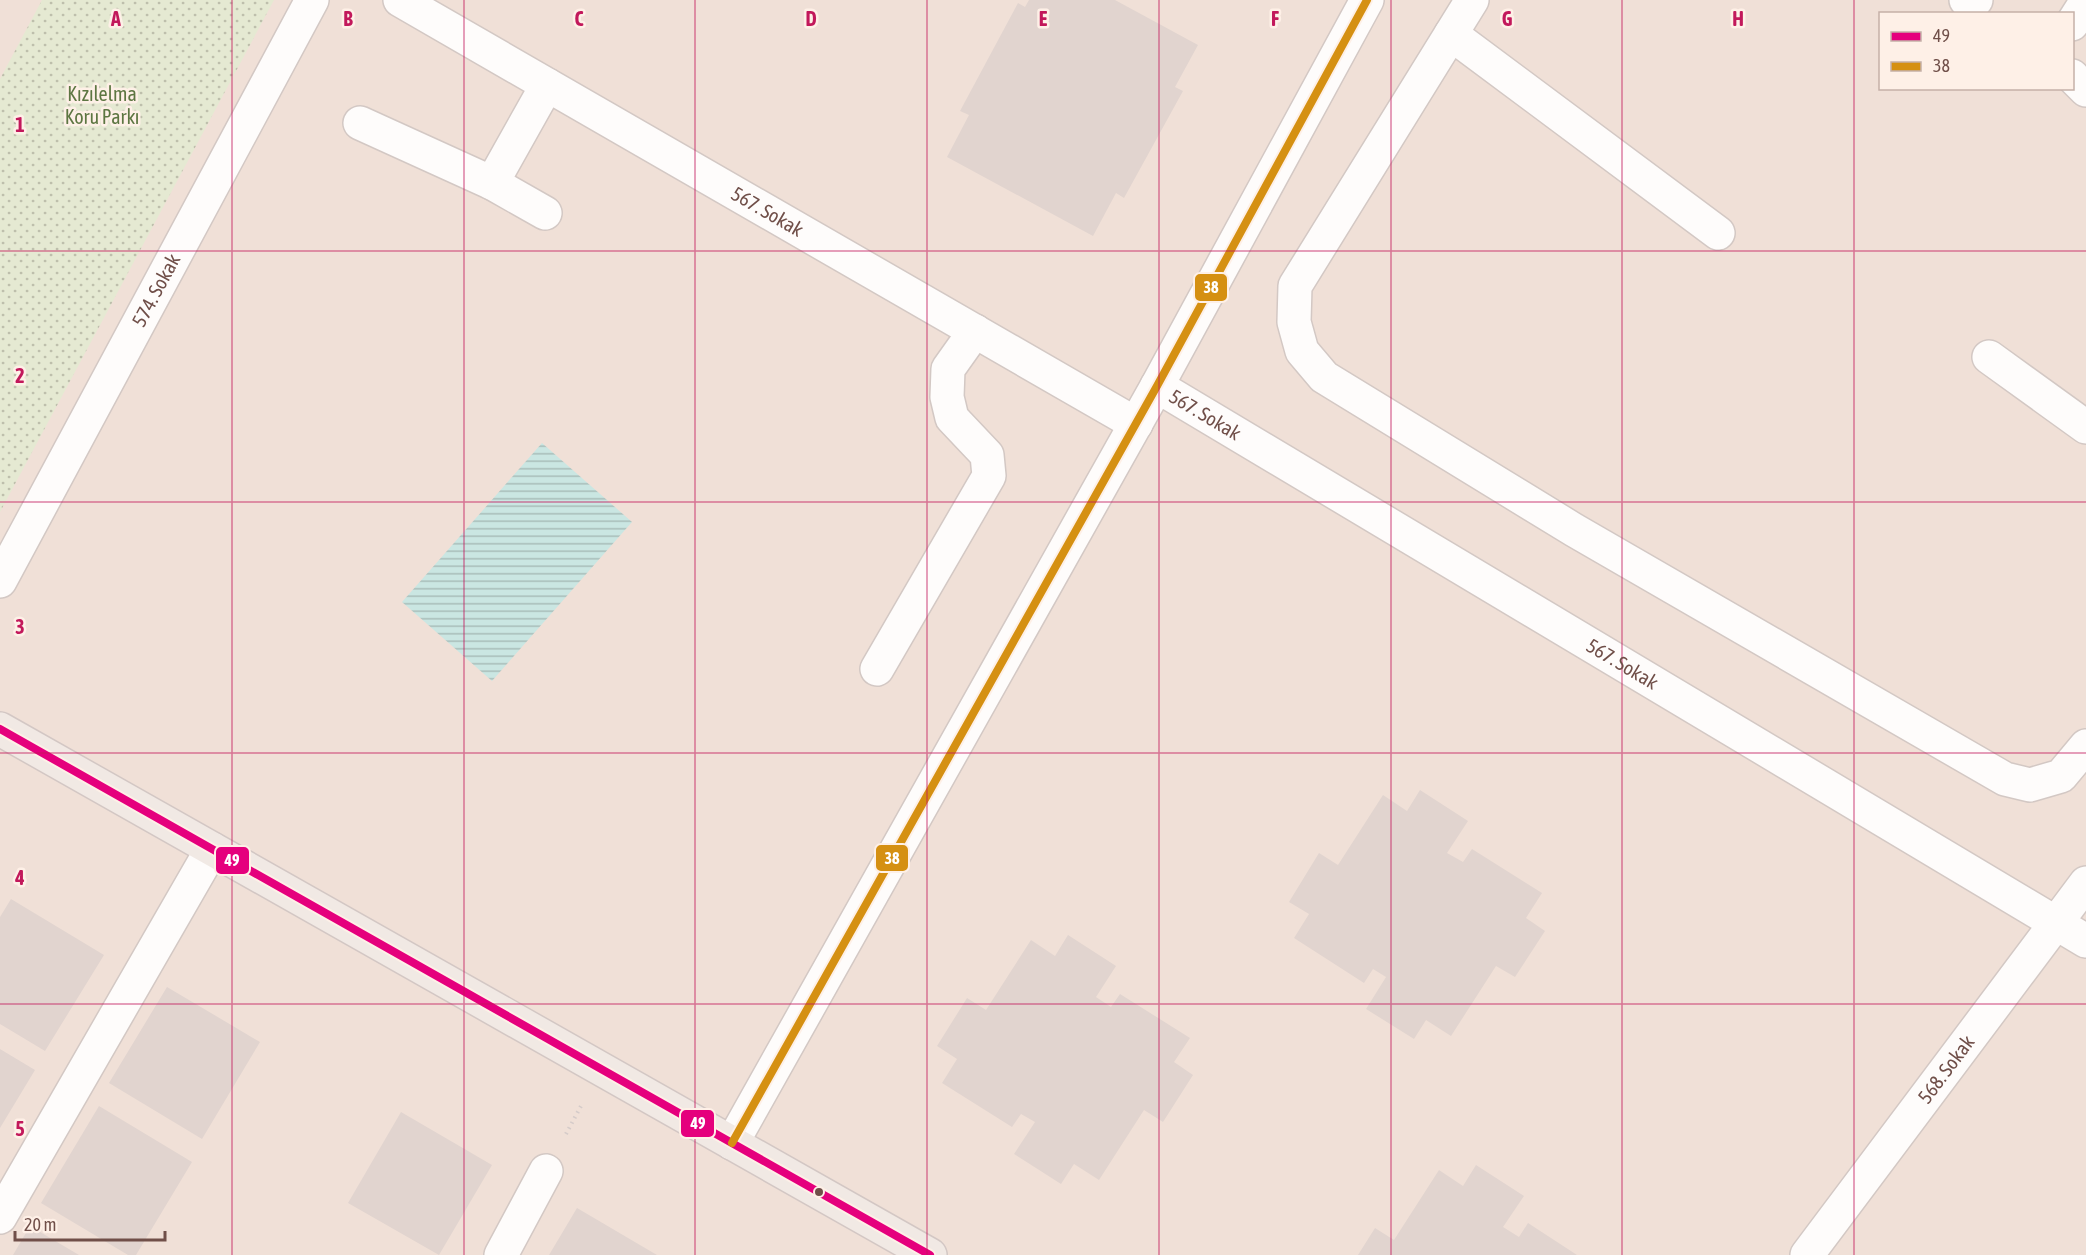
<svg xmlns="http://www.w3.org/2000/svg" width="2086" height="1255" font-family="'Asap Condensed',sans-serif">
  <defs>
    <pattern id="park-dots" width="8" height="8" patternUnits="userSpaceOnUse" patternTransform="scale(1.5)"><rect width="8" height="8" fill="#e5e9d2"/><path d="M2 2h.1M6 6h.1" fill="none" stroke="#bebfac" stroke-width="1.8" stroke-linecap="round"/></pattern>
    <pattern id="water-rules" width="6" height="5" patternUnits="userSpaceOnUse" patternTransform="scale(1.5)"><rect width="6" height="5" fill="#cae6e2"/><path d="M0 2.5h6" fill="none" stroke="#a8bdb9"/></pattern>
  </defs>
  <rect width="100%" height="100%" fill="#f5ece7"/>
  <path fill="#f0e0d7" fill-rule="evenodd" d="M0 0H2086V1255H0ZM1880 14H2072V88H1880Z"/>
  <path fill="url(#park-dots)" d="M42 0H274L0 512V79Z"/>
  <path fill="url(#water-rules)" d="M542 443 632 522 492 681 402 602Z"/>
  <path fill="#e1d4cf" d="M1029 0H1115L1198 45 1175 87 1183 91 1124 198 1116 193 1093 236 947 157 969 115 960 111 1018 3 1025 7Z
    M1420 790 1468 821 1447 853 1463 862 1472 849 1542 893 1526 918 1545 931 1515 977 1496 966 1451 1036 1426 1020 1414 1039 1366 1009 1386 977 1373 969 1364 983 1294 938 1309 914 1289 902 1319 853 1338 865 1383 795 1407 811Z
    M11 899 104 955 45 1051 0 1024V917Z
    M1068 935 1116 966 1096 997 1111 1007 1120 994 1190 1038 1174 1062 1193 1075 1163 1122 1144 1110 1099 1180 1074 1164 1061 1184 1014 1154 1035 1122 1021 1114 1012 1127 942 1083 957 1059 937 1046 967 998 986 1010 1031 940 1055 956Z
    M167 987 260 1042 202 1139 109 1083Z
    M0 1049 35 1070 0 1128Z
    M99 1106 192 1162 136 1255H128L41 1203Z
    M401 1112 492 1165 439 1255 348 1203Z
    M1476 1165 1524 1196 1503 1227 1519 1237 1528 1223 1577 1255H1358L1375 1228 1394 1240 1439 1170 1463 1186Z
    M577 1208 657 1255H549Z
    M30 1226 79 1255H13Z"/>
  <g fill="none" stroke-linecap="round" stroke-linejoin="round">
    <defs>
      <g id="minor">
        <path id="s1" d="M400 0 1136 424"/>
        <path d="M1472 0 1295 286 1294 322 1302 351 1324 377 1574 530 2005 779 2030 785 2061 776 2086 746"/>
        <path d="M1966 0H1976"/>
        <path d="M2072 24 2086 2"/>
        <path d="M1451 34 1718 233"/>
        <path d="M2072 76 2086 90"/>
        <path d="M360 123 492 183 545 213"/>
        <path d="M492 183 547 85"/>
        <path d="M1989 357 2086 427"/>
        <path id="s2" d="M1157 386 2086 941"/>
        <path id="s3" d="M0 581 312 0"/>
        <path d="M877 669 989 476 987 455 952 418 947 397 948 369 975 331"/>
        <path d="M732 1143 1157 386 1367 0"/>
        <path d="M0 1217 212 849"/>
        <path d="M501 1255 546 1171"/>
        <path id="s4" d="M1807 1255 2086 883"/>
      </g>
      <path id="major" d="M0 729 930 1255"/>
    </defs>
    <use href="#minor" stroke="#d3c8c4" stroke-width="36"/>
    <use href="#major" stroke="#d3c7c4" stroke-width="36"/>
    <path stroke="#d5cbc9" stroke-width="4" stroke-dasharray="1.5 4.5" stroke-linecap="butt" d="M566 1134 581 1106"/>
    <use href="#minor" stroke="#fefcfb" stroke-width="33"/>
    <use href="#major" stroke="#f1e9e4" stroke-width="33"/>
    <defs>
      <path id="bus-1" d="M0 729 930 1255"/>
      <path id="bus-2" d="M732 1143 1157 386 1367 0"/>
    </defs>
    <use href="#bus-1" stroke="#fef0e7" stroke-width="12"/>
    <use href="#bus-2" stroke="#fef0e7" stroke-width="12"/>
    <use href="#bus-1" stroke="#e5007d" stroke-width="8"/>
    <use href="#bus-2" stroke="#d59012" stroke-width="8"/>
  </g>
  <path fill="none" stroke="#c2185b" stroke-width="1.5" stroke-opacity="0.55" d="M232 0V1255M464 0V1255M695 0V1255M927 0V1255M1159 0V1255M1391 0V1255M1622 0V1255M1854 0V1255M0 251H2086M0 502H2086M0 753H2086M0 1004H2086"/>
  <circle fill="#704f49" stroke="#fef0e7" stroke-width="2" cx="819" cy="1192" r="5"/>
  <g text-anchor="middle" stroke-width="5" stroke-linejoin="round" paint-order="stroke">
    <g font-size="20" fill="#5d7642" stroke="#fef0e7">
      <text x="102" y="101">Kızılelma<tspan x="102" dy="23">Koru Parkı</tspan></text>
    </g>
    <g font-size="20" fill="#704f49" stroke="#fef0e7">
      <text dy="7" stroke="none"><textPath href="#s1" startOffset="424">567. Sokak</textPath></text>
      <text dy="7" stroke="none"><textPath href="#s3" startOffset="330">574. Sokak</textPath></text>
      <text dy="7" stroke="none"><textPath href="#s2" startOffset="56">567. Sokak</textPath></text>
      <text dy="7" stroke="none"><textPath href="#s2" startOffset="542">567. Sokak</textPath></text>
      <text dy="7" stroke="none"><textPath href="#s4" startOffset="232">568. Sokak</textPath></text>
    </g>
  </g>
  <g font-size="20" text-anchor="middle" font-weight="bold" fill="#c2185b" stroke="#fef0e7" stroke-width="5" stroke-linejoin="round" paint-order="stroke">
    <text x="116" y="26">A</text>
    <text x="348" y="26">B</text>
    <text x="579" y="26">C</text>
    <text x="811" y="26">D</text>
    <text x="1043" y="26">E</text>
    <text x="1275" y="26">F</text>
    <text x="1507" y="26">G</text>
    <text x="1738" y="26">H</text>
    <text x="20" y="132">1</text>
    <text x="20" y="383">2</text>
    <text x="20" y="634">3</text>
    <text x="20" y="885">4</text>
    <text x="20" y="1136">5</text>
  </g>
  <g stroke="#fef0e7" stroke-width="2">
    <rect x="1194" y="273" width="34" height="29" rx="6" fill="#d59012"/>
    <rect x="875" y="844" width="34" height="28" rx="6" fill="#d59012"/>
    <rect x="215" y="846" width="35" height="29" rx="6" fill="#e5007d"/>
    <rect x="680" y="1109" width="35" height="29" rx="6" fill="#e5007d"/>
  </g>
  <g font-size="16" text-anchor="middle" font-weight="bold" fill="#fff">
    <text x="1211" y="293">38</text>
    <text x="892" y="864">38</text>
    <text x="232" y="866">49</text>
    <text x="698" y="1129">49</text>
  </g>
  <rect x="1879" y="12" width="195" height="78" fill="#fef0e7" stroke="#c5b0a8" stroke-width="1.5"/>
  <rect x="1891" y="32" width="30" height="9" fill="#e5007d" stroke="#c5b0a8" stroke-width="1.5"/>
  <text x="1933" y="42" font-size="18" fill="#704f49">49</text>
  <rect x="1891" y="62" width="30" height="9" fill="#d59012" stroke="#c5b0a8" stroke-width="1.5"/>
  <text x="1933" y="72" font-size="18" fill="#704f49">38</text>
  <path d="M15 1231v9h150v-9" fill="none" stroke="#704f49" stroke-width="3"/>
  <text x="24" y="1231" font-size="18" fill="#704f49" stroke="#fef0e7" stroke-width="4.5" paint-order="stroke">20 m</text>
</svg>
